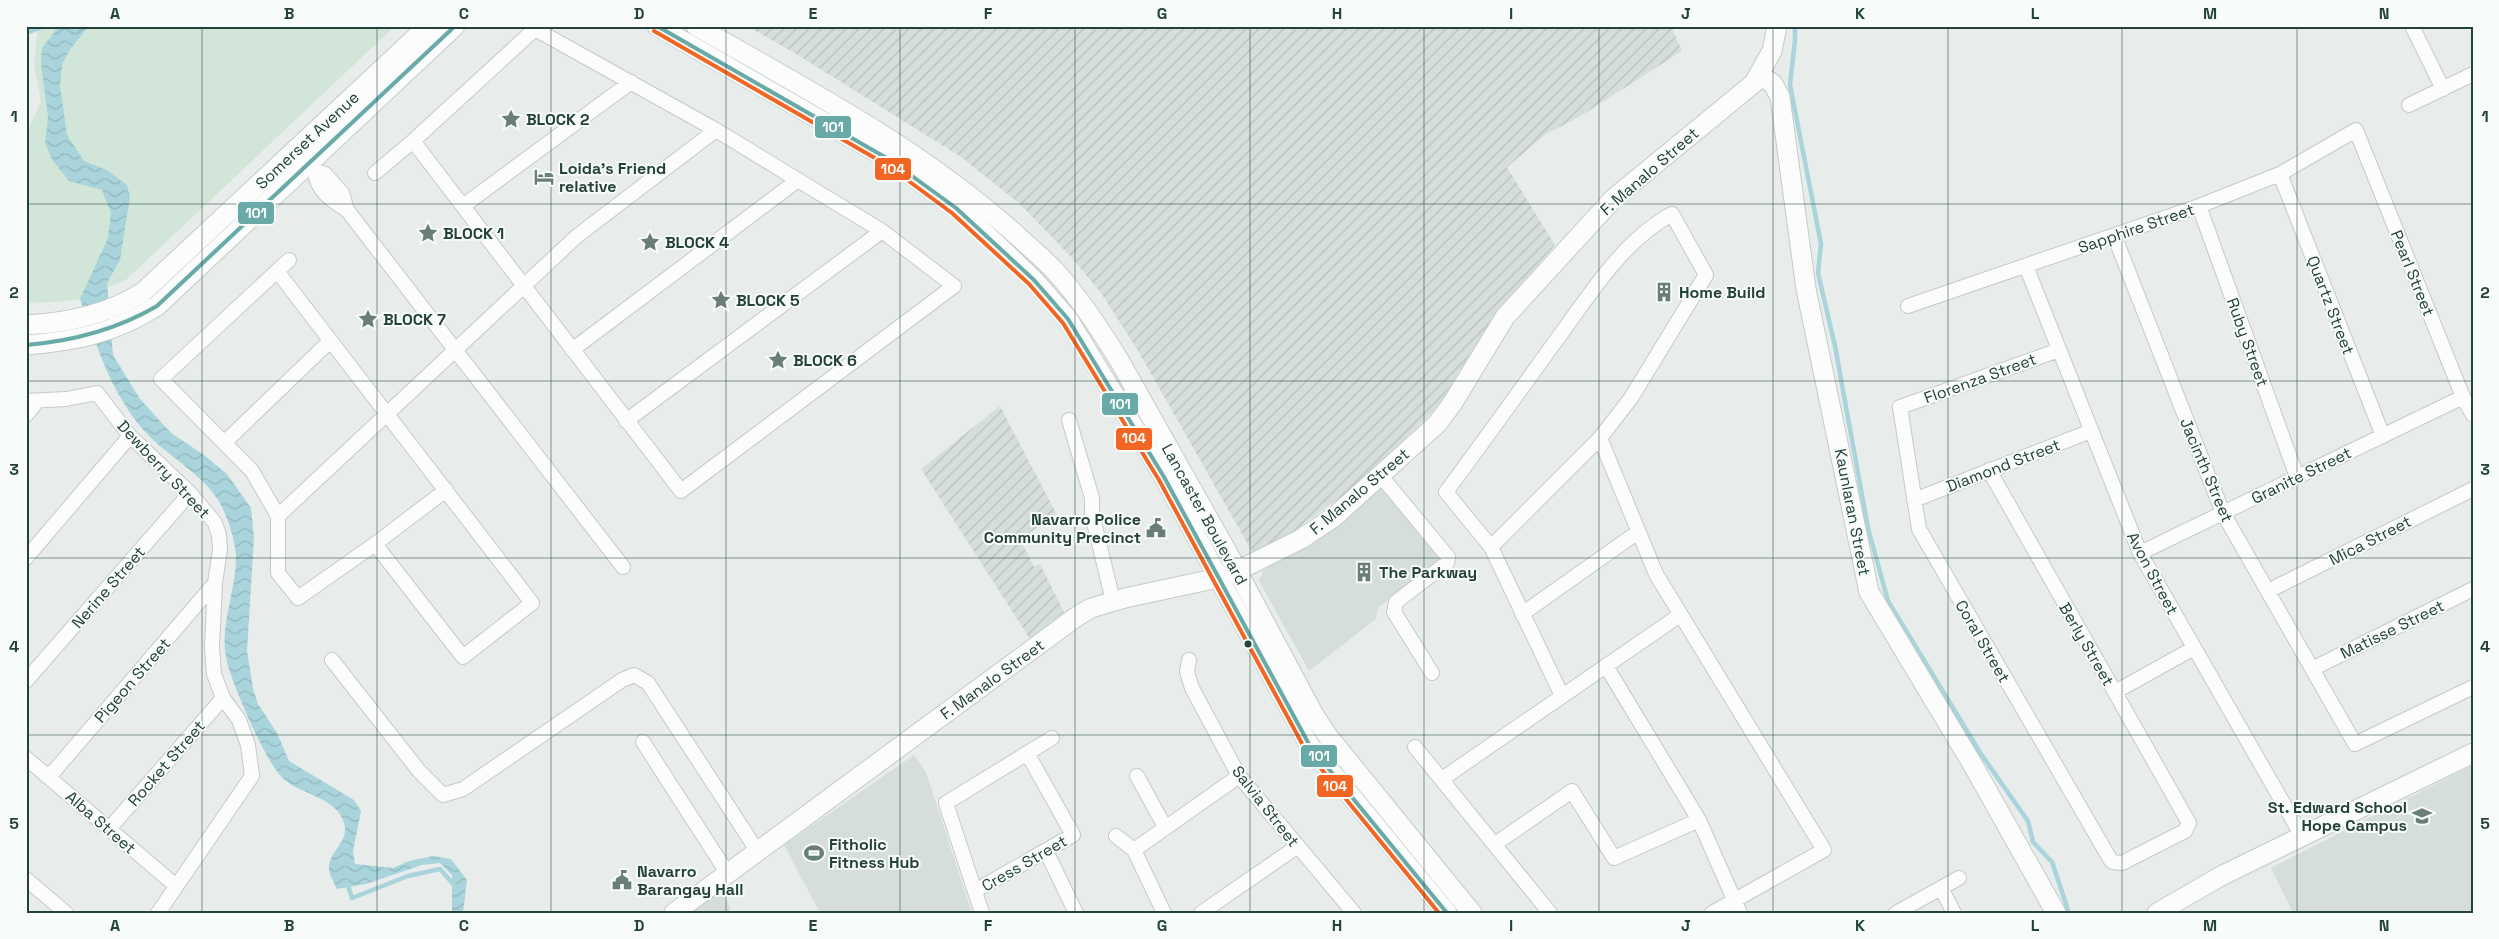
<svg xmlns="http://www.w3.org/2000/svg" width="2499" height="939" font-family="'Space Grotesk',sans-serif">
  <defs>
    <pattern id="industrial-furrows" width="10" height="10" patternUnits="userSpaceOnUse" patternTransform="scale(1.25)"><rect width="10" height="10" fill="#d6dedb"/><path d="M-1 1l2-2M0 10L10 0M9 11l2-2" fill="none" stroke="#b8c0bd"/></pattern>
    <pattern id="water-waves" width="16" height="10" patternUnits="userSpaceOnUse" patternTransform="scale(1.25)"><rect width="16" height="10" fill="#a9d4db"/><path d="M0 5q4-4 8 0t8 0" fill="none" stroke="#91b7bd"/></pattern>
  </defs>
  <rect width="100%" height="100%" fill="#e8edeb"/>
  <path fill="#d6dedb" d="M1390 480 1449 552 1378 608 1376 619 1309 671 1259 581 1263 571 1340 521Z
    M914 755 926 772 972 913H820L784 845Z
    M2473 765V913H2293L2271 868Z
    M722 888 732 913H693L692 910Z"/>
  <path fill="url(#industrial-furrows)" d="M747 26H1671L1682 51 1579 117 1546 134 1507 167 1555 245 1494 316 1436 409 1356 486 1276 544 1254 555 1137 349 1101 293 1072 258 1020 204 961 157 793 52Z
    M1000 406 1057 515 1020 539 1034 567 1040 564 1064 612 1030 639 921 469Z"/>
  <path fill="#d1e6d8" d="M38 26H395L127 279 81 299 57 302 26 303V134L41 102 34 64Z"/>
  <path fill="url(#water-waves)" d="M59 26H89L71 48 62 64 60 86 67 135 84 161 107 170 127 185 130 197 120 260 107 283 113 355 140 399 171 433 204 455 227 474 251 508 254 537 247 651 253 688 258 704 277 733 289 761 354 800 361 811 353 851 355 864 393 868 409 861 433 856 451 859 467 880 463 913H452V875L440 863 422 865 366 884 337 889C334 883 329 874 329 868 329 850 350 842 344 823 337 798 303 795 285 780 267 767 235 689 228 666 217 629 236 594 236 557 235 540 229 522 222 507 209 479 170 457 149 436 111 396 98 348 80 299L108 238 111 213 102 190 69 181 53 161 45 143 48 117 41 64 42 48Z"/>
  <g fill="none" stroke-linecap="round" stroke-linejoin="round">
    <path stroke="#a9d4db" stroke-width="4.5" d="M1795 26V40L1790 85 1821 244 1818 273 1835 346 1868 528 1888 601 1981 754 2028 821 2033 842 2052 862 2069 913
      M26 33 45 26
      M347 882 352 898 408 876 440 869 455 886"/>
    <defs>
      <path id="street" d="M2412 26 2443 89
        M2409 105 2473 74
        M303 158 315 171 325 174 334 184 342 193 347 210 623 567
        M315 171C316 190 331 200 347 210
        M375 173 413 141 535 29 716 130 798 180 882 231 954 286 681 491 413 141
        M2280 174 2383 436
        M463 206 631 82
        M2199 206 2297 477
        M2114 235 2223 513 2355 744 2473 687
        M289 260 161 379 252 471 278 516V573L298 598 375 544 446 490
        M2026 266 2140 553 2302 836
        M277 271 532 603 463 657 375 544
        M1908 306 2199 206 2280 174 2356 130 2463 397 2473 415
        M572 350 798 180
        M26 401 66 399 97 393 130 436 190 493 215 523 219 535 220 550 215 583 212 647 214 674 223 698 239 720 248 745 252 776 158 913
        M26 415 37 402
        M1069 420 1092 498V514L1113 601
        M626 421 882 231
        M1600 438 1656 574 1824 850 1712 913
        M224 443 330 341
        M1989 470 2189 823 2185 831 2122 863 2113 862 2110 859 1919 529 1900 407 2059 350
        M1381 476 1448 557 1447 563 1396 602 1394 612 1432 673
        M1914 500 2091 431
        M278 516 577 236 716 130
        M1491 547 1600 438 1631 398 1706 275 1672 214C1622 241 1589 296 1555 342 1519 392 1483 442 1446 492L1491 547 1562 696
        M2140 553 2463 397
        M26 558 130 436
        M2268 591 2473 489
        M1522 614 1638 532
        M332 660 419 771 443 795 463 789 622 680 634 675 648 683 758 852
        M1189 660 1187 672 1192 688 1239 776 1354 913
        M1606 666 1699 820 1740 913
        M2312 669 2473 589
        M26 681 190 493
        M2115 692 2194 648
        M643 742 728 874
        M1415 747 1550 913
        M26 758 176 886
        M1137 776 1165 827
        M49 777 215 583
        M1442 779 1680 615
        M109 829 223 698
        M1116 836 1134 850 1164 913
        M1495 844 1572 791 1614 858 1699 820
        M1134 850 1239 776
        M1046 851 1076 913
        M26 879 66 913
        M1941 888 1954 913
        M975 891 1073 835 1027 753
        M982 913 946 803 1052 738
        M1201 913 1298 846
        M1896 913 1959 878"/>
      <path id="secondary" d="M657 26 890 160 956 208 987 235 1034 280 1068 319 1164 477 1310 746 1447 913
        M696 26C811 92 924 150 1022 240 1033 250 1045 260 1055 271 1080 298 1100 329 1119 360L1225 548 1314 715 1327 735 1472 913
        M1760 75 1773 84 1780 97 1806 289 1869 592 1974 767 2056 913
        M26 325C66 323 109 314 143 292L428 26
        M26 345C76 341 115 333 157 306L455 26
        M674 913 1076 617 1091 608 1125 598 1218 578 1237 571 1301 539 1334 517 1437 424 1452 404 1505 317 1614 198 1754 83 1772 51 1777 26
        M2157 913 2221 876 2473 753"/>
    </defs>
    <use href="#street" stroke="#c5cac8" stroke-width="16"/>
    <use href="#secondary" stroke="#c3cbc8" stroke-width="21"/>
    <use href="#street" stroke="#fcfcfc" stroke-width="14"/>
    <use href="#secondary" stroke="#fcfcfc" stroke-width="19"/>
    <defs>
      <path id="bus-1" d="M657 26 890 160 956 208 1034 280 1068 319 1164 477 1310 746 1447 913
        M26 345C74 341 116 330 157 306L455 26"/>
      <path id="bus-2" d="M654 31 887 165 952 213 1029 284 1063 323 1159 480 1305 749 1439 913"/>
    </defs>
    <use href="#bus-1" stroke="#f7fbf9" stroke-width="8"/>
    <use href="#bus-2" stroke="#f7fbf9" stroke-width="8"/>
    <use href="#bus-1" stroke="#69aaa8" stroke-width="4"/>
    <use href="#bus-2" stroke="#f26522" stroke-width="4"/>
  </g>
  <path fill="none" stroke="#24423a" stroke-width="1" stroke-opacity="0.55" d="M202 26V913M377 26V913M551 26V913M726 26V913M900 26V913M1075 26V913M1250 26V913M1424 26V913M1599 26V913M1773 26V913M1948 26V913M2122 26V913M2297 26V913M26 204H2473M26 381H2473M26 558H2473M26 735H2473"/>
  <defs>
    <symbol id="sight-bare" viewBox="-9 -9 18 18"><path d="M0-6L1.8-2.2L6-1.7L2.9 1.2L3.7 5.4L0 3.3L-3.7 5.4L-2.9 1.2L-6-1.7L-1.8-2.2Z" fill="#697e78" stroke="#f7fbf9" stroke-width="2.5" paint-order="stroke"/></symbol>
    <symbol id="hotel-bare" viewBox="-9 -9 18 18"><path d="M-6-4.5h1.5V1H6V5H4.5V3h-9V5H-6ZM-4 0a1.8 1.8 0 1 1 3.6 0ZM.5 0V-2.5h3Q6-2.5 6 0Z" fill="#697e78" stroke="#f7fbf9" stroke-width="2.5" paint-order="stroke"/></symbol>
    <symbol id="building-bare" viewBox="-9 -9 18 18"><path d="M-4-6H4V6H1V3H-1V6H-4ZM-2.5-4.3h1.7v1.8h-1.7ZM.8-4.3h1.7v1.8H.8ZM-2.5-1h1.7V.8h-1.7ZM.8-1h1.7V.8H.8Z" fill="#697e78" stroke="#f7fbf9" stroke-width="2.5" paint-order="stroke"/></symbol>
    <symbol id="civic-bare" viewBox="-9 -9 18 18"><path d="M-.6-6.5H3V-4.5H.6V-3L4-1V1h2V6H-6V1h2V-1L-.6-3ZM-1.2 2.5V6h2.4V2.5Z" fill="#697e78" stroke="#f7fbf9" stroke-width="2.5" paint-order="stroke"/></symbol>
    <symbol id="school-bare" viewBox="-9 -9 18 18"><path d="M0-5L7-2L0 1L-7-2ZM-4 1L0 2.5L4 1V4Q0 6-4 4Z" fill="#697e78" stroke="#f7fbf9" stroke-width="2.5" paint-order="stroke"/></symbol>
    <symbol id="stadium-bare" viewBox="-9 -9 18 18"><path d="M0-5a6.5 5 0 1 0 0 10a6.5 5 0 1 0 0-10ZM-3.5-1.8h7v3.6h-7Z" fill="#697e78" stroke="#f7fbf9" stroke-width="2.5" paint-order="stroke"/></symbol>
  </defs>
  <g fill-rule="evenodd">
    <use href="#sight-bare" x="497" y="105" width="28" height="28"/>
    <use href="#hotel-bare" x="530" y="163" width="28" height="28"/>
    <use href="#sight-bare" x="414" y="219" width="28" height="28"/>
    <use href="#sight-bare" x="636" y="228" width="28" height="28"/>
    <use href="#building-bare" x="1650" y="278" width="28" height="28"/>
    <use href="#sight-bare" x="707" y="286" width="28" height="28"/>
    <use href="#sight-bare" x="354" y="305" width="28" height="28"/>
    <use href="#sight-bare" x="764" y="346" width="28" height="28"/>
    <use href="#civic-bare" x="1142" y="514" width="28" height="28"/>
    <use href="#building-bare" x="1350" y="558" width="28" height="28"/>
    <use href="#school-bare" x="2408" y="802" width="28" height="28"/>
    <use href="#stadium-bare" x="800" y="839" width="28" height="28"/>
    <use href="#civic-bare" x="608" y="866" width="28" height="28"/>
  </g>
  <circle fill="#24423a" stroke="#f7fbf9" stroke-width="2" cx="1248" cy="644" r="4.5"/>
  <g text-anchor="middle" stroke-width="4" stroke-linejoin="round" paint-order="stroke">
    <g font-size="16" font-weight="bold" fill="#24423a" stroke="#f7fbf9" text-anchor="start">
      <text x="526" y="125">BLOCK 2</text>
      <text x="559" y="174">Loida’s Friend<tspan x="559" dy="18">relative</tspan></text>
      <text x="443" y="239">BLOCK 1</text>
      <text x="665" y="248">BLOCK 4</text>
      <text x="1679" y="298">Home Build</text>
      <text x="736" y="306">BLOCK 5</text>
      <text x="383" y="325">BLOCK 7</text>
      <text x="793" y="366">BLOCK 6</text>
      <text x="1141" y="525" text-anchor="end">Navarro Police<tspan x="1141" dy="18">Community Precinct</tspan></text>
      <text x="1379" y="578">The Parkway</text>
      <text x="2407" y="813" text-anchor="end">St. Edward School<tspan x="2407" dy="18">Hope Campus</tspan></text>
      <text x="829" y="850">Fitholic<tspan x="829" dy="18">Fitness Hub</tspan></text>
      <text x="637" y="877">Navarro<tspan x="637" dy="18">Barangay Hall</tspan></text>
    </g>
    <g font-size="16" fill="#24423a" stroke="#f7fbf9">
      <text transform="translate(307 140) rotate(-43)" y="6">Somerset Avenue</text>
      <text transform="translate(1649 171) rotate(-41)" y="6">F. Manalo Street</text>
      <text transform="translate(2136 228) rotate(-19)" y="6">Sapphire Street</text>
      <text transform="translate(2413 273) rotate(68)" y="6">Pearl Street</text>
      <text transform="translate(2331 305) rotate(69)" y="6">Quartz Street</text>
      <text transform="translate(2248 342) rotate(70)" y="6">Ruby Street</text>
      <text transform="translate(1980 378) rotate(-20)" y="6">Florenza Street</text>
      <text transform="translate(2003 465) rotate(-21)" y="6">Diamond Street</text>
      <text transform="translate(164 469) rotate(47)" y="6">Dewberry Street</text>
      <text transform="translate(2207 470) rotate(67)" y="6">Jacinth Street</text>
      <text transform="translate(2301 475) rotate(-26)" y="6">Granite Street</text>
      <text transform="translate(1359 491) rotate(-40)" y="6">F. Manalo Street</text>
      <text transform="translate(1853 512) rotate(79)" y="6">Kaunlaran Street</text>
      <text transform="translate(1205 514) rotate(61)" y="6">Lancaster Boulevard</text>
      <text transform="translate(2370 540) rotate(-27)" y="6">Mica Street</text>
      <text transform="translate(2153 573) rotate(62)" y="6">Avon Street</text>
      <text transform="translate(108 587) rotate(-49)" y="6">Nerine Street</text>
      <text transform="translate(2392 629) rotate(-26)" y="6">Matisse Street</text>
      <text transform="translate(1983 641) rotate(60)" y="6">Coral Street</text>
      <text transform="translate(2087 644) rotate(60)" y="6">Berly Street</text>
      <text transform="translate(992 679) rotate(-36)" y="6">F. Manalo Street</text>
      <text transform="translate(132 680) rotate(-49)" y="6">Pigeon Street</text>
      <text transform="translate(166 763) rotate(-49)" y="6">Rocket Street</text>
      <text transform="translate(1266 806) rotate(52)" y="6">Salvia Street</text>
      <text transform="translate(101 822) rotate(41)" y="6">Alba Street</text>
      <text transform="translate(1024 863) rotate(-30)" y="6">Cress Street</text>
    </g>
  </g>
  <g stroke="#f7fbf9" stroke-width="2">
    <rect x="814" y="115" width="38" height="24" rx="5" fill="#69aaa8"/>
    <rect x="874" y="157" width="38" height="24" rx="5" fill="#f26522"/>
    <rect x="237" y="201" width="38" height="24" rx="5" fill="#69aaa8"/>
    <rect x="1101" y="392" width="38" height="24" rx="5" fill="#69aaa8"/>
    <rect x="1115" y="427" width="38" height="24" rx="5" fill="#f26522"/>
    <rect x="1300" y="744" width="38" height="24" rx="5" fill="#69aaa8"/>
    <rect x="1316" y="774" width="38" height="24" rx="5" fill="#f26522"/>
  </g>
  <g font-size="14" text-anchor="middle" font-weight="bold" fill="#fff">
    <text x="833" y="132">101</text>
    <text x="893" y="174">104</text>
    <text x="256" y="218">101</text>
    <text x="1120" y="409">101</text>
    <text x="1134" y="443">104</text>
    <text x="1319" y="761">101</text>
    <text x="1335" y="791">104</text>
  </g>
  <rect width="2499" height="939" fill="none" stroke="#f7fbf9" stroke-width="55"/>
  <rect x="28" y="28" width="2444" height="884" fill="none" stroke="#24423a" stroke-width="2"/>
  <g font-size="16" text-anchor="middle" font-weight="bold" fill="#24423a">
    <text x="115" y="19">A</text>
    <text x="289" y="19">B</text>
    <text x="464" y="19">C</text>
    <text x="639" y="19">D</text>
    <text x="813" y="19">E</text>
    <text x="988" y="19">F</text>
    <text x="1162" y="19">G</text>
    <text x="1337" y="19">H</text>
    <text x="1511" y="19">I</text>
    <text x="1686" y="19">J</text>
    <text x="1860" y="19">K</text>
    <text x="2035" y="19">L</text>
    <text x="2210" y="19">M</text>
    <text x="2384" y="19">N</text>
    <text x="14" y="122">1</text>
    <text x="2485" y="122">1</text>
    <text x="14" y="298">2</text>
    <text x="2485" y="298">2</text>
    <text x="14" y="475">3</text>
    <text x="2485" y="475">3</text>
    <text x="14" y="652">4</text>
    <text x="2485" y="652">4</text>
    <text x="14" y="829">5</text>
    <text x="2485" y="829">5</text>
    <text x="115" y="931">A</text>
    <text x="289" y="931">B</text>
    <text x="464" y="931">C</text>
    <text x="639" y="931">D</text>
    <text x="813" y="931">E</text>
    <text x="988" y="931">F</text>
    <text x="1162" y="931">G</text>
    <text x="1337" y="931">H</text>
    <text x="1511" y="931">I</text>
    <text x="1686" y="931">J</text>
    <text x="1860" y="931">K</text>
    <text x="2035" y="931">L</text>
    <text x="2210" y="931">M</text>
    <text x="2384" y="931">N</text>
  </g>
</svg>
